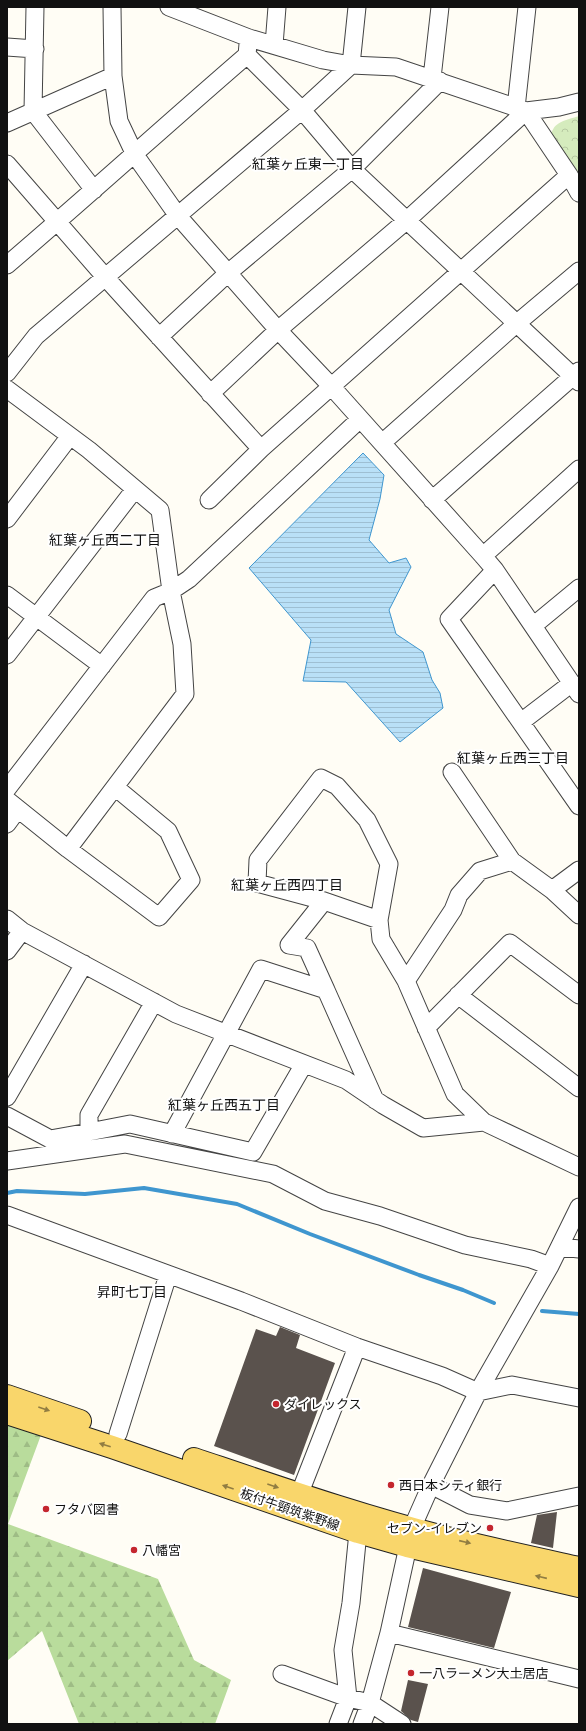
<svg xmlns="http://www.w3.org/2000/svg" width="586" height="1731" font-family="'Source Serif 4','Noto Sans JP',serif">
  <defs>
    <pattern id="forest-firs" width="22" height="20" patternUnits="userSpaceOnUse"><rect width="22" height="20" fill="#b9dc9c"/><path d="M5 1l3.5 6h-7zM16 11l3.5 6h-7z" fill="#9ebc85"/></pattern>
    <pattern id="park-crowns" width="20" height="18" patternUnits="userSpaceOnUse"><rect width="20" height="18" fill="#d5ebbd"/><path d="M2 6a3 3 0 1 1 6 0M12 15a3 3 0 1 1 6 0" fill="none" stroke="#b6c8a1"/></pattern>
    <pattern id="water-rules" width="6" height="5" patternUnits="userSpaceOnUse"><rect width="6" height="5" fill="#b9e0f7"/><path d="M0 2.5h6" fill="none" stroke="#9ebfd3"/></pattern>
  </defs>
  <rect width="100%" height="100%" fill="#fffdf5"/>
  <path fill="url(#forest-firs)" d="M7 1424 41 1435 8 1524 158 1579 194 1660 231 1680 215 1724H79L42 1631 7 1661Z"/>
  <path fill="url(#park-crowns)" d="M579 116V184L551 136C553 121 567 120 579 116Z"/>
  <path fill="url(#water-rules)" stroke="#3f96cf" d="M363 453 384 475 380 499 369 540 389 563 406 558 411 567 389 610 396 634 423 652 432 680 440 693 443 708 400 742 346 682 303 681 311 640 249 568Z"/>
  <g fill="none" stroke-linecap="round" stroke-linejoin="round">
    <path stroke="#3f96cf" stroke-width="4" d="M7 1193 17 1191 85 1194 144 1188 237 1204 310 1234 419 1275 463 1290 494 1303
      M542 1311 579 1314"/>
  </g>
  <path fill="#5a524d" d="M280 1327 300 1335 296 1348 335 1363 294 1475 214 1446 256 1329 276 1336Z
    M557 1512 553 1548 531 1543 537 1515Z
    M423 1568 511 1592 494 1648 408 1627Z
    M408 1680 428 1684 418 1722 411 1720 401 1711Z"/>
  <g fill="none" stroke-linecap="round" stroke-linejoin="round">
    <defs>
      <path id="minor" d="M35 7 33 111 94 190
        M112 7 113 76 119 121 135 155 178 216 278 330 331 386 483 556 495 570 579 694
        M169 7 249 38 323 60 351 65 396 67 526 111 559 107 579 102
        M274 45 277 7
        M7 47 35 49
        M247 55 302 110 352 169 579 382
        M432 78 440 7
        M516 108 527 7
        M7 123 113 76
        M7 164 106 278 261 449
        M7 265C88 196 167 124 247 55L248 44
        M159 337 228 273 352 169 440 81
        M7 373 36 336 302 110 351 65 357 7
        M7 389 89 450 160 510 171 591 182 644 185 694 68 849
        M210 394 278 330 406 221 526 111 569 175 579 193
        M382 443 516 324 579 271
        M209 500 261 449 569 175
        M432 500 579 371
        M7 519 70 436
        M483 556 579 469
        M495 570 449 619 579 806
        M7 595 102 666
        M533 626 579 588
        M7 655 135 489
        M521 722 572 683
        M452 772 512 861 552 890 579 915
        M7 789 154 598 171 591 189 579 360 419
        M7 800 68 849 159 917 191 880 168 831 115 787
        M7 824 18 809
        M552 890 579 870
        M324 901 289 945 307 948 326 990
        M7 919 22 931 176 1014 346 1080 383 1105 423 1128 484 1122
        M379 920 324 901 257 883 258 860 321 778 337 786 367 820 389 864 379 920 381 939 406 981 455 1094 484 1122 579 1167
        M7 951 22 931
        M406 981 453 910 459 895 480 871 512 861
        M458 995 579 1088
        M426 1028 510 943 579 995
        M7 1097 84 964
        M7 1116 50 1139 89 1132V1115L154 1002
        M89 1132 130 1124 253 1152 304 1064
        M172 1134 261 969 326 990 375 1100
        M7 1161 125 1144 273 1174 325 1201 380 1216 465 1245 531 1259 550 1266
        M7 1215 241 1301 357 1347 442 1376 478 1392 512 1385 579 1398
        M560 1247 579 1249
        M118 1434 168 1275
        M431 1485 470 1505 507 1511 579 1496
        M299 1495 357 1347
        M389 1633 579 1679
        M282 1674 348 1698 370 1703 402 1724
        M338 1724 348 1698 343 1650 351 1603 358 1532
        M362 1724 370 1703 389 1633 412 1528 431 1485 478 1392 550 1266 579 1207"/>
      <path id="major" d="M7 1396 80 1421
        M7 1413 112 1447 358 1532 407 1546 579 1586
        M194 1459C280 1488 366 1518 455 1540 496 1550 538 1559 579 1568"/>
    </defs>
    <use href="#minor" stroke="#444" stroke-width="19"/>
    <use href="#major" stroke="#222" stroke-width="24"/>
    <use href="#minor" stroke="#fff" stroke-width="17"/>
    <use href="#major" stroke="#f9d66b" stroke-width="22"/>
  </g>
  <defs><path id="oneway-solid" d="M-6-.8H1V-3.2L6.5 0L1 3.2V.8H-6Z"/></defs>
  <g fill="#917d42">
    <use href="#oneway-solid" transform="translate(44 1409) rotate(19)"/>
    <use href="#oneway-solid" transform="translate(105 1445) rotate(-162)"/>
    <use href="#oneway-solid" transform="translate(273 1486) rotate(19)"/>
    <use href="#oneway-solid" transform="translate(228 1487) rotate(-161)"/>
    <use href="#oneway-solid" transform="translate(465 1542) rotate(13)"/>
    <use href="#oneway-solid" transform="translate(541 1577) rotate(-167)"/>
  </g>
  <g fill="#c4262e" stroke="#fff" stroke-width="1.5">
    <circle cx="276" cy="1404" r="4"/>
    <circle cx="391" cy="1485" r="4"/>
    <circle cx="46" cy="1509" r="4"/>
    <circle cx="490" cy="1528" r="4"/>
    <circle cx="134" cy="1550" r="4"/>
    <circle cx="411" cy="1673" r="4"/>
  </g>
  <g text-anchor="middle" stroke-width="4" stroke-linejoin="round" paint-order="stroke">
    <g font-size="13" fill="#111" stroke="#fff" text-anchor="start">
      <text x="284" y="1409">ダイレックス</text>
      <text x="399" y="1490">西日本シティ銀行</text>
      <text x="54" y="1514">フタバ図書</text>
      <text x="482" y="1533" text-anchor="end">セブン-イレブン</text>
      <text x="142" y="1555">八幡宮</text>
      <text x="419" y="1678">一八ラーメン大土居店</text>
    </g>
    <g font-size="13" fill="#111" stroke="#fff">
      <text transform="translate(290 1509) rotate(19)" y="5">板付牛頸筑紫野線</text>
    </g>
    <g font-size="14" fill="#111" stroke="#fff">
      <text x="308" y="169">紅葉ヶ丘東一丁目</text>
      <text x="105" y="545">紅葉ヶ丘西二丁目</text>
      <text x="513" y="763">紅葉ヶ丘西三丁目</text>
      <text x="287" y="890">紅葉ヶ丘西四丁目</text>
      <text x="224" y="1110">紅葉ヶ丘西五丁目</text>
      <text x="132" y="1297">昇町七丁目</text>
    </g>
  </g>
  <rect width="586" height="1731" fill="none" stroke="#111111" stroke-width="16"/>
</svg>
